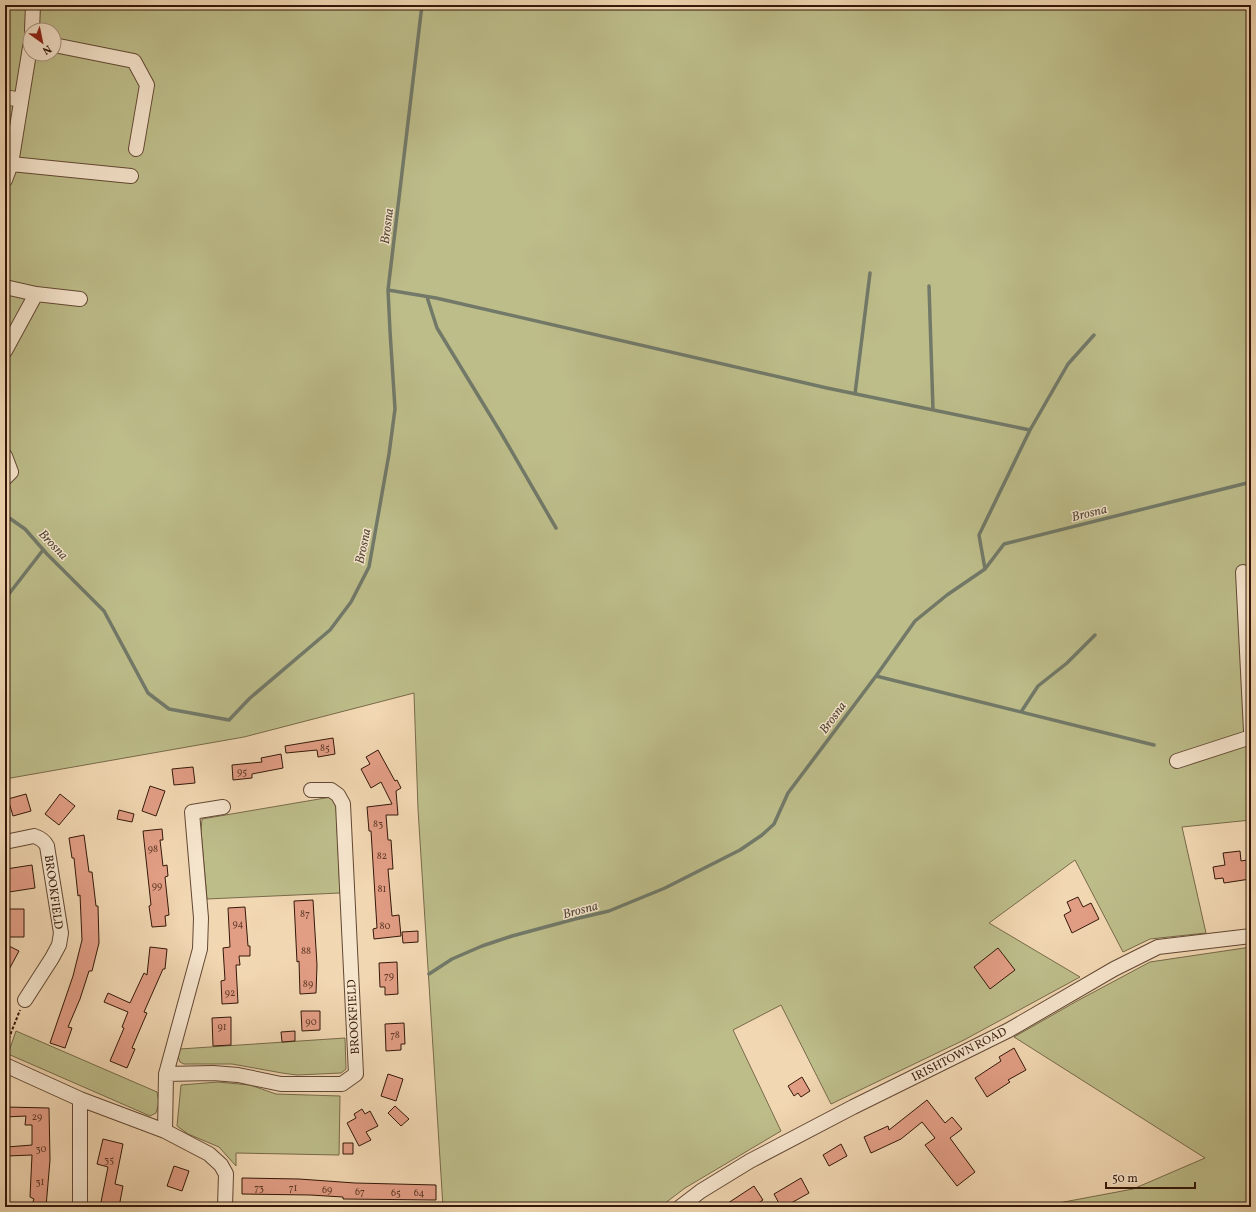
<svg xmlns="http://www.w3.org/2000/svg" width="1256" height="1212" font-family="Vollkorn,serif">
  <rect width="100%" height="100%" fill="#f1d7b2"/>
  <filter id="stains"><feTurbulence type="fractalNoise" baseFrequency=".005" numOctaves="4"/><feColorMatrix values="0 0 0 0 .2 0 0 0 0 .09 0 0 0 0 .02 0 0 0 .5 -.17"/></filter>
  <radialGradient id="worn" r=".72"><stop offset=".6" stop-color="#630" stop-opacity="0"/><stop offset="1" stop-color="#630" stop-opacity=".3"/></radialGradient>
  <path fill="#bdbd8a" stroke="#786a4a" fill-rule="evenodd" d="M5 5H1251V820L1182 827 1206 933 1150 939 1123 952 1075 860 989 923 1080 977 964 1040 831 1104 781 1005 733 1030 781 1131 685 1188 660 1207H443L418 809 414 693 244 737 5 779ZM30 30H54V54H30Z
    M331 797 336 803 340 893 207 899 201 831 202 819Z
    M1251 947V1207H1037L1133 1189 1205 1158 1014 1037 1077 1001 1150 962Z
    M16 1031 157 1092 159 1103 156 1113 150 1116 8 1054Z
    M345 1038 346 1069 341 1073 297 1075 282 1073 232 1064H184L180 1062 178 1056 180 1049Z
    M218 1082 250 1085 276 1094 340 1096 339 1155 236 1153V1166L219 1147 188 1134 177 1126 181 1085Z"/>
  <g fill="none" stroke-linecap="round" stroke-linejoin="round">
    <path stroke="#727968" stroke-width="3.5" d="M929 286 933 410
      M388 290 436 298 827 388 1030 430
      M427 297 437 328 501 433 556 528
      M855 394 870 273
      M5 515 25 529 47 554 104 611 148 693 169 709 229 720 250 698 330 630 351 602 369 567 389 454 395 409 390 331 388 290 422 5
      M985 569 979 535 1030 430 1068 364 1094 335
      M5 599 43 550
      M876 676 1154 745
      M1021 712 1038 686 1067 663 1095 635
      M429 974 452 959 482 946 512 936 575 919 609 911 665 888 740 850 762 835 774 824 788 793 876 676 915 621 947 595 985 569 1004 544 1251 482"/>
  </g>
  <path fill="#e29e85" stroke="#341809" d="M333 738 335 754 318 757 317 750 286 753 285 746Z
    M378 750 395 781 397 780 401 788 396 791 398 815H386L388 840H391L393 869H388L392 916 399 915 401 936 374 939 373 929 377 928 371 831H369L367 807 392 804 381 782 371 788 361 769 370 764 366 757Z
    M281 754 283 768 252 774V778L233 780 232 765 262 762 261 758Z
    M193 767 195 783 174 785 172 769Z
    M150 786 165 791 156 816 142 811Z
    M26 794 31 811 13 816 8 799Z
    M60 794 75 806 59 825 45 814Z
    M119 810 134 814 132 822 117 819Z
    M162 829 163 840H160L163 866 167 865 168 876 165 877 169 915 165 916 166 926 152 927 149 906 151 905 143 831Z
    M84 835 89 872H92L96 906H98L99 943 92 971H89L80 999 68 1027 72 1028 65 1048 50 1043 73 976 82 940 80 895 78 896 74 858H72L69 838Z
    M1240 851 1241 861 1247 860 1250 879 1224 883 1223 878 1215 879 1213 867 1225 865 1223 853Z
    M32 865 35 888 9 892 6 869Z
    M1078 897 1083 907 1091 903 1099 919 1072 933 1064 915 1071 911 1067 902Z
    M313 900 317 965 316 993 300 994 299 961 297 962 294 901Z
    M245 907 248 946H250V956H239L240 965H236L238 1003 222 1004 221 981 225 980 223 948 230 947 228 908Z
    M8 909H24V937H8Z
    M418 931V942L403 943 402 932Z
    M5 944 19 951 5 977Z
    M150 947 167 949 165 969H163L144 1012 147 1013 132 1048 135 1049 127 1068 110 1061 124 1028 122 1027 128 1012 104 1002 108 993 130 1003 144 973 147 975Z
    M998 948 1015 970 990 989 974 967Z
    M397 962 398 994 385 995V987H380L379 963Z
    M301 1011H320V1030L302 1031Z
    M231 1017V1045L213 1046 212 1018Z
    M404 1023 405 1044H401V1050L386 1051 385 1024Z
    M295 1031V1041L282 1042 281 1032Z
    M1014 1048 1026 1070 1008 1080 1010 1082 987 1097 975 1078 1001 1061 999 1057Z
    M388 1074 403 1079 396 1101 381 1096Z
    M802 1077 810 1091 801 1097 798 1093 794 1096 788 1086Z
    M927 1100 945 1123 952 1117 962 1129 950 1138 975 1172 957 1186 925 1145 935 1138 922 1122 901 1139 871 1153 864 1137 888 1126 889 1130Z
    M395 1106 409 1119 401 1126 388 1113Z
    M5 1107 49 1108 50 1160 46 1207H31L34 1199 30 1197 32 1155 7 1156V1147L32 1145V1125H25L26 1116 5 1117Z
    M362 1109 365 1114 370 1111 378 1126 366 1132 371 1140 359 1146 347 1123 356 1118 354 1114Z
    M103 1139 123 1144 115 1184 123 1186 119 1207H100L108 1167 97 1164Z
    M343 1143H353V1154H343Z
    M841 1144 847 1156 829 1166 823 1155Z
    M174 1166 189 1171 182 1191 167 1186Z
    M242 1178 299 1179 355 1183 436 1185V1200L343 1199V1197L310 1195 242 1194Z
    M801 1178 809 1193 784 1207H781L774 1194Z
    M754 1186 763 1200 752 1207H722Z"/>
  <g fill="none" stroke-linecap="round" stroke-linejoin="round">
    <defs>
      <path id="street" d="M32 30 33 5
        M54 45 134 61 147 85 136 149
        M5 97 21 100
        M11 164 30 47
        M5 180 11 164 131 176
        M5 287 36 294
        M5 351 36 294 80 299
        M5 456 11 472 5 478
        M1243 572 1251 731
        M1177 761 1251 737
        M5 842 34 836C40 838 44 840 47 846L61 933 59 945 52 958 25 1000
        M5 1065 80 1099 165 1131 209 1154 221 1165 226 1174 225 1207
        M166 1074 213 1073 238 1075 281 1084H342L356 1074 343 804 338 795 331 790H311
        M165 1131 166 1074 200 949 201 918 192 812 223 807
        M80 1207V1099
        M680 1207 701 1191 750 1161 853 1107 1009 1030 1114 969 1158 947 1251 936"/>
    </defs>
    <use href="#street" stroke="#634833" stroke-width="16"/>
    <path stroke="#341809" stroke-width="2" stroke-dasharray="3 2" stroke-linecap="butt" d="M5 1048 20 1010"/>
    <use href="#street" stroke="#f6e5cd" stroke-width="14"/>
  </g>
  <g text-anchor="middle" stroke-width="3" stroke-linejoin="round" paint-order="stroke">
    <g font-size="10" fill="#603a28">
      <text x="325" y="751">85</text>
      <text x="242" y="775">95</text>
      <text x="378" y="827">83</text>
      <text x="153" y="852">98</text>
      <text x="382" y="859">82</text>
      <text x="157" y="889">99</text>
      <text x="382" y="892">81</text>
      <text x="305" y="917">87</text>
      <text x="238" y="927">94</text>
      <text x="385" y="929">80</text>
      <text x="306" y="954">88</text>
      <text x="389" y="979">79</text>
      <text x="308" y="987">89</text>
      <text x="230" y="996">92</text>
      <text x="311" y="1025">90</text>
      <text x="222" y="1030">91</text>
      <text x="395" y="1038">78</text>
      <text x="37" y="1120">29</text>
      <text x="41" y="1152">30</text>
      <text x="109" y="1163">35</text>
      <text x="40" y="1185">31</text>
      <text x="259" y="1191">73</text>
      <text x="293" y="1191">71</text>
      <text x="327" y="1193">69</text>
      <text x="360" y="1195">67</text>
      <text x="396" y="1196">65</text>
      <text x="419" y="1196">64</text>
    </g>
    <g font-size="12" fill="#341809" stroke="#f6e5cd">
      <text transform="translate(54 892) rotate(82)" y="4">BROOKFIELD</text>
      <text transform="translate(353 1017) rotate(-93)" y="4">BROOKFIELD</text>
      <text transform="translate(959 1054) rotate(-27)" y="4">IRISHTOWN ROAD</text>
    </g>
    <g font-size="13" font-style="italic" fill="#534938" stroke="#f6e5cd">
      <text transform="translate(386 226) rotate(-83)" y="5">Brosna</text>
      <text transform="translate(1089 512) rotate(-14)" y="5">Brosna</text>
      <text transform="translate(54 544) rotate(46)" y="5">Brosna</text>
      <text transform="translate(362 546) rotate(-78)" y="5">Brosna</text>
      <text transform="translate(832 717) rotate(-54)" y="5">Brosna</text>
      <text transform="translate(580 909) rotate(-15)" y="5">Brosna</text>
    </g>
  </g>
  <rect width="1256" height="1212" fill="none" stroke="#f1d7b2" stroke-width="20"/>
  <rect x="6" y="6" width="1244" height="1200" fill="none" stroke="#341809" stroke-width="2"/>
  <rect x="10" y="10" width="1236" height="1192" fill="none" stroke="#341809"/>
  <g transform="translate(42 42) rotate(147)"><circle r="19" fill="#f6e5cd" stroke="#a8937f"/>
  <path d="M0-3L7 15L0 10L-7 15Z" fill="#8f2418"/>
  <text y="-6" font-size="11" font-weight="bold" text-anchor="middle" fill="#341809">N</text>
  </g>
  <path d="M1106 1182v6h89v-6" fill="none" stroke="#341809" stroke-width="2"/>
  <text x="1112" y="1182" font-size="12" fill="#341809" stroke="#f6e5cd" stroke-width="3" paint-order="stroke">50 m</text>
  <rect width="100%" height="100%" filter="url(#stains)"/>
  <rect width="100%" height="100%" fill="url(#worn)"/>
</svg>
